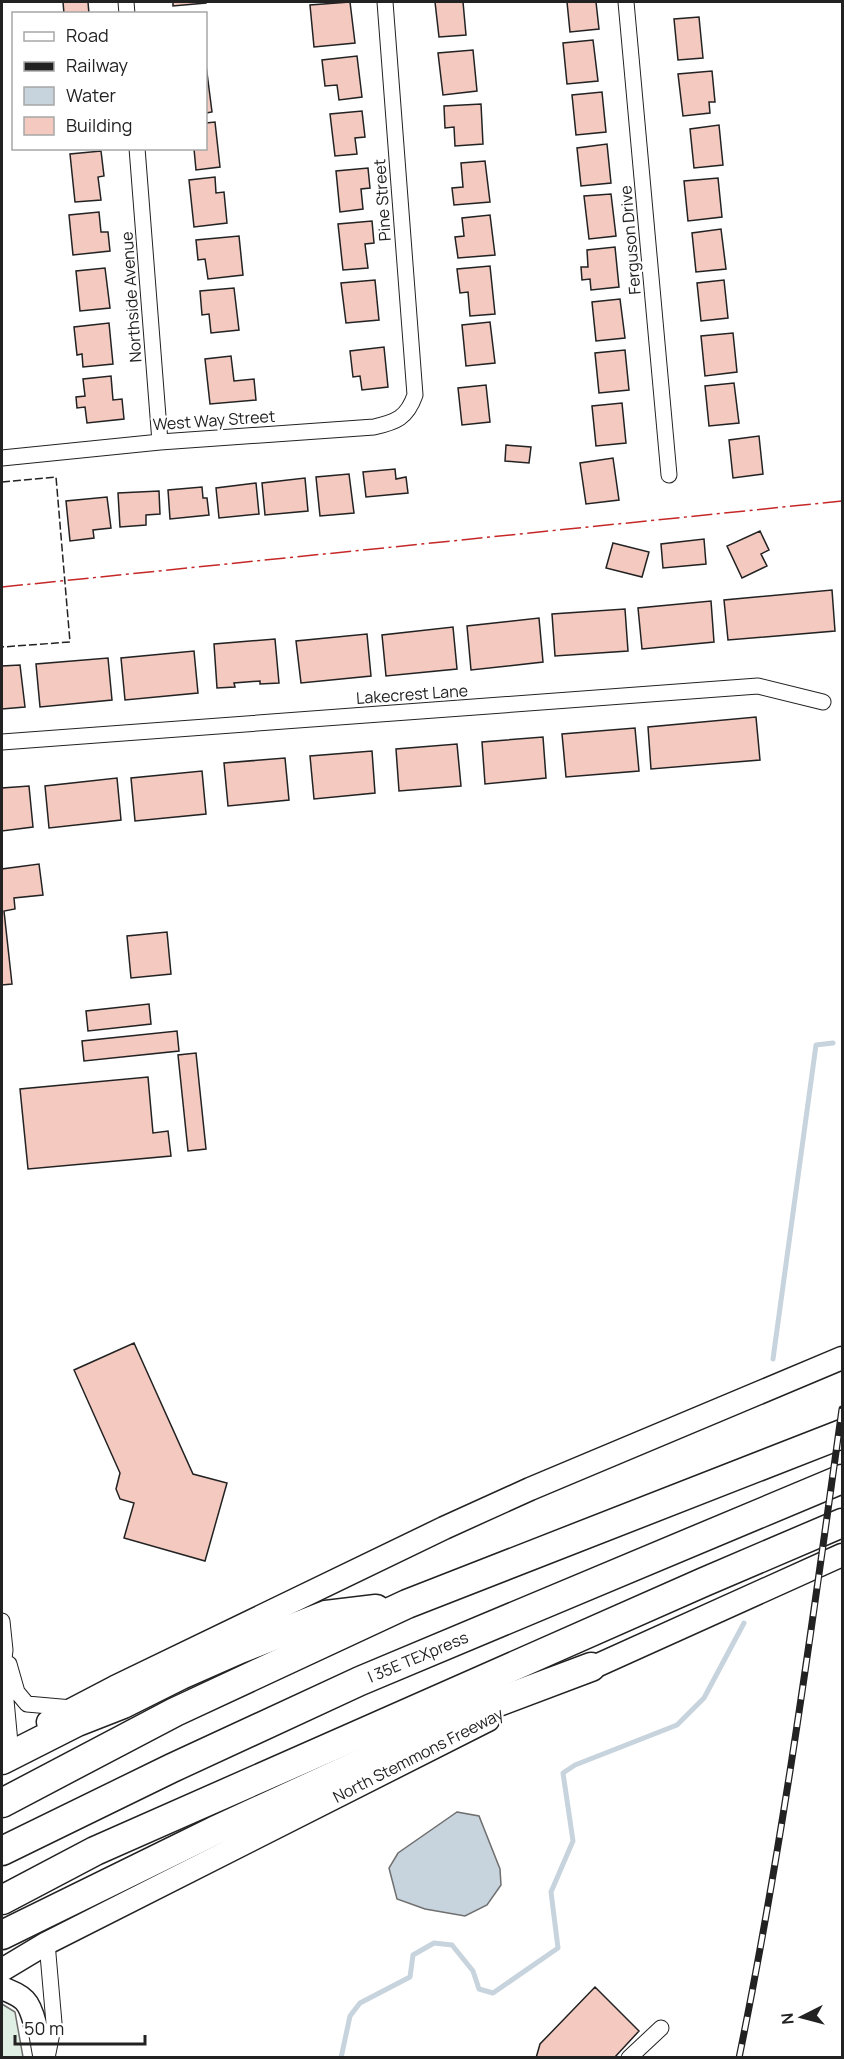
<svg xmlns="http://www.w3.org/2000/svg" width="844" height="2059" font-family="Manrope,sans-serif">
  <rect width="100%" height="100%" fill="#fff"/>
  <path fill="#e0efe3" stroke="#6f6f6f" stroke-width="1.5" d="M2 2004 15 2012 23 2057H2Z"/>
  <path fill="#c7d3dd" stroke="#6f6f6f" stroke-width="1.5" d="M457 1812 479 1816 500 1869 501 1885 487 1905 465 1916 425 1909 397 1899 389 1868 398 1853Z"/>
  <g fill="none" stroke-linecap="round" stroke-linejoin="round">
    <path stroke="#c7d3dd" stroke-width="5" d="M773 1359 816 1045 833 1043
      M341 2058 350 2016 360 2003 410 1977 413 1955 434 1943 452 1945 473 1971 479 1989 493 1993 558 1948 551 1892 573 1841 563 1773 575 1765 677 1725 704 1698 744 1623"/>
  </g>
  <path fill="#f3c9c0" stroke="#222" stroke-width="1.5" d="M63 2H88L89 14H64Z
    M173 2H206V3L173 6Z
    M350 2 355 43 314 47 310 5Z
    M435 2H463L466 35 439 37Z
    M567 2H596L599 29 570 32Z
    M699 17 703 58 678 60 674 19Z
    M593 40 598 81 567 84 563 43Z
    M473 50 477 91 443 95 438 53Z
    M357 56 362 97 339 100 337 85 325 86 322 60Z
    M206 65 212 112 206 113Z
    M712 71 715 102H709L710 113 683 116 678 74Z
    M602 92 606 132 576 135 572 95Z
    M481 104 483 144 455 146 454 127 445 128 444 106Z
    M362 111 365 137 355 138 357 154 335 156 330 114Z
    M215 122 220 167 196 170 194 149 189 148H206V123Z
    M719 125 723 165 694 168 690 129Z
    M607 144 611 183 581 186 577 148Z
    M101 151 104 176 98 177 101 200 75 202 70 154Z
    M485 161 490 202 454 205 452 188 463 187 461 163Z
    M368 168 370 188 361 189 363 209 340 212 336 171Z
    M215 177 216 193 224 192 227 223 194 227 189 180Z
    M718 178 722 217 688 221 684 181Z
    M611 194 616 236 589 239 584 196Z
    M99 212 101 232H108L110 251 73 255 69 215Z
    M490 215 495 255 458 258 455 237 464 236 462 218Z
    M372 221 374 243 365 244 368 268 343 270 338 224Z
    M721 229 726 269 696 272 692 233Z
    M239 236 243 275 208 279 205 259 198 260 196 240Z
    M615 247 619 287 591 290 590 279 582 280 581 267H588L587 250Z
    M490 266 495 314 470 316 468 292 460 293 457 269Z
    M105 268 110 308 80 311 76 271Z
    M375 280 379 320 346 323 341 283Z
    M724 280 728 318 701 321 697 283Z
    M234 288 239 330 211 333 209 314 202 315 200 291Z
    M620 299 625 338 596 341 592 302Z
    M490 322 495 363 466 366 462 325Z
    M109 323 113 364 83 367 82 354 77 355 74 327Z
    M733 333 737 372 705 376 701 336Z
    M384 347 388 387 362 390 360 376 353 377 350 351Z
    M625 350 629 390 599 393 595 353Z
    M231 356 234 381 254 379 256 400 210 404 205 359Z
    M111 376 113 400 122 399 124 419 87 423 85 407 77 408 76 397 85 396 83 379Z
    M734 383 739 423 709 426 705 386Z
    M486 385 490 422 462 425 458 388Z
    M622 403 626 443 596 446 592 406Z
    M759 436 763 474 733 478 729 440Z
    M506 445 531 447 529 463 505 461Z
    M613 458 619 500 586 504 580 463Z
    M395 469 396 479 406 477 408 493 366 497 363 472Z
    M349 474 354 513 320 516 316 477Z
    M305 478 308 511 265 515 262 483Z
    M256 483 259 514 219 518 216 488Z
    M202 487 203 498H207L209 515 170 519 168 490Z
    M159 491 160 514 146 515V525L120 527 118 493Z
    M107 497 111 528 93 530 94 538 70 541 66 501Z
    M760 531 769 550 761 554 767 566 742 578 727 546Z
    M704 539 706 564 663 568 661 544Z
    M613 543 649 552 642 577 606 568Z
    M832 590 835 631 728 640 724 600Z
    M711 601 714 642 642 649 638 608Z
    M625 609 628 651 555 656 552 614Z
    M539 618 543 662 471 670 467 626Z
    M453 627 457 669 386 676 382 635Z
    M367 634 371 676 301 683 296 641Z
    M275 639 279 683 260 684V681L234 683 235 687 217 688 214 644Z
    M194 651 198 693 125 700 121 658Z
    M108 658 112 700 40 707 36 664Z
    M20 665 25 707 2 709V666Z
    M756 717 760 760 651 769 648 727Z
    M635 728 639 771 566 777 562 734Z
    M543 737 546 778 485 784 482 742Z
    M457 744 461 786 399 791 396 749Z
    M372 751 375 793 314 799 310 756Z
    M285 758 289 800 228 806 224 763Z
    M202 771 206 814 135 821 131 778Z
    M117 778 121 820 49 828 45 786Z
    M29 786 33 827 2 831V788Z
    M39 864 43 895 14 898 15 909 4 911 12 984 2 985V869Z
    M167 932 171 974 131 978 127 936Z
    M149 1004 151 1024 88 1031 86 1011Z
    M177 1031 179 1051 84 1061 82 1041Z
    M196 1053 206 1149 188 1151 178 1055Z
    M148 1077 153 1133 168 1131 171 1156 28 1169 20 1089Z
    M134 1343 193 1474 227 1483 205 1561 124 1538 134 1503 120 1499 116 1489 120 1473 74 1370Z
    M595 1987 639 2031 614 2058H536L540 2044Z"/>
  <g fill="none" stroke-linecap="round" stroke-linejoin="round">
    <defs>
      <path id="minor" d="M126 2 127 14
        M626 2 669 475
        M137 148 160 442
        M2 458 160 442 374 427C396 422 407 418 415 395L385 2
        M2 742 758 686 823 702
        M2 1621 5 1650 3 1668 10 1743
        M9 1664 17 1692 27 1704 72 1708
        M47 1943 54 2023 47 2058
        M35 2024 41 2058
        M629 2058 661 2028"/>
      <path id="secondary" d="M576 1675 842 1555
        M48 1722 115 1687 444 1528 530 1489 842 1358
        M2 1970 47 1943 488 1720
        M2 1988C24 1997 29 2000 35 2024"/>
      <g id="motorway">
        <path d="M2 1760 77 1722 123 1704 181 1675 240 1649 326 1615 376 1609"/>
        <path d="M2 1803 175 1712 407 1604 842 1434"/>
        <path id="s1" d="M2 1851 172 1768 360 1681 842 1479"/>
        <path d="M2 1900 95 1851 704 1582 842 1523"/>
        <path d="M2 1935 214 1831 482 1708 591 1667"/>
      </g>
    </defs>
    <use href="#minor" stroke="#222" stroke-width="17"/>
    <use href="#secondary" stroke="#222" stroke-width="25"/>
    <use href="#motorway" stroke="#222" stroke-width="31"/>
    <use href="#minor" stroke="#fff" stroke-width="15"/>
    <use href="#secondary" stroke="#fff" stroke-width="22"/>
    <use href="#motorway" stroke="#fff" stroke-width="28"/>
    <defs>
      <path id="rail" d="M739 2058C783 1843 812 1625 842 1409"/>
    </defs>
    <use href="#rail" stroke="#222" stroke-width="7"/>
    <use href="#rail" stroke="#fff" stroke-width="4.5" stroke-dasharray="14" stroke-linecap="butt"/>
    <path stroke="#222" stroke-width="1.5" stroke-dasharray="8 3" stroke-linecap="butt" d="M2 482 56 477 70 642 2 647"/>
    <path stroke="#c62828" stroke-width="1.5" stroke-dasharray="21 4.5 3 4.5" stroke-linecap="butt" d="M2 587 842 501"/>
  </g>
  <g text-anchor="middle" stroke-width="4.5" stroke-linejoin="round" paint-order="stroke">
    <g font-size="16" fill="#222" stroke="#fff">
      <text transform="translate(382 200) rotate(-94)" y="6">Pine Street</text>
      <text transform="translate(630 240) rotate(-95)" y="6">Ferguson Drive</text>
      <text transform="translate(131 297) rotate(-94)" y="6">Northside Avenue</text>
      <text transform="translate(214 420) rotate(-4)" y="6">West Way Street</text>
      <text transform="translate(412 694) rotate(-4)" y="6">Lakecrest Lane</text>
      <text dy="6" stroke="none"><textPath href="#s1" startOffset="459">I 35E TEXpress</textPath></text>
      <text transform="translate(418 1755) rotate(-27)" y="6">North Stemmons Freeway</text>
    </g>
  </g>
  <rect width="844" height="2059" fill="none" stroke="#222222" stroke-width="6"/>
  <rect x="12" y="12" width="195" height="138" fill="#ffffff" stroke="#a7a7a7" stroke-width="1.5"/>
  <rect x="24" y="32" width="30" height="9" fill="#ffffff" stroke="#a7a7a7" stroke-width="1.5"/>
  <text x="66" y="42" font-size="18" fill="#222222">Road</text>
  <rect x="24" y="62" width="30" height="9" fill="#222222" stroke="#a7a7a7" stroke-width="1.5"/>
  <text x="66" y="72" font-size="18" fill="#222222">Railway</text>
  <rect x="24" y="87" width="30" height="18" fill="#c7d3dd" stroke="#a7a7a7" stroke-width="1.5"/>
  <text x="66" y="102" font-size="18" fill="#222222">Water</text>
  <rect x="24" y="117" width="30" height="18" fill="#f3c9c0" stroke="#a7a7a7" stroke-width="1.5"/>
  <text x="66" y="132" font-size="18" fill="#222222">Building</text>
  <g transform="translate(802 2017) rotate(264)" stroke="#ffffff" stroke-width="4.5" paint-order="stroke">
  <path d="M0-4.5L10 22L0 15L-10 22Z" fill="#222222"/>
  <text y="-9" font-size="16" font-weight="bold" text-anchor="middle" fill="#222222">N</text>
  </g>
  <path d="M15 2035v9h130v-9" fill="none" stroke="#222222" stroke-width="3"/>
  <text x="24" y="2035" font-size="18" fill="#222222" stroke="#ffffff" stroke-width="4.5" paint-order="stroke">50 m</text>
</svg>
